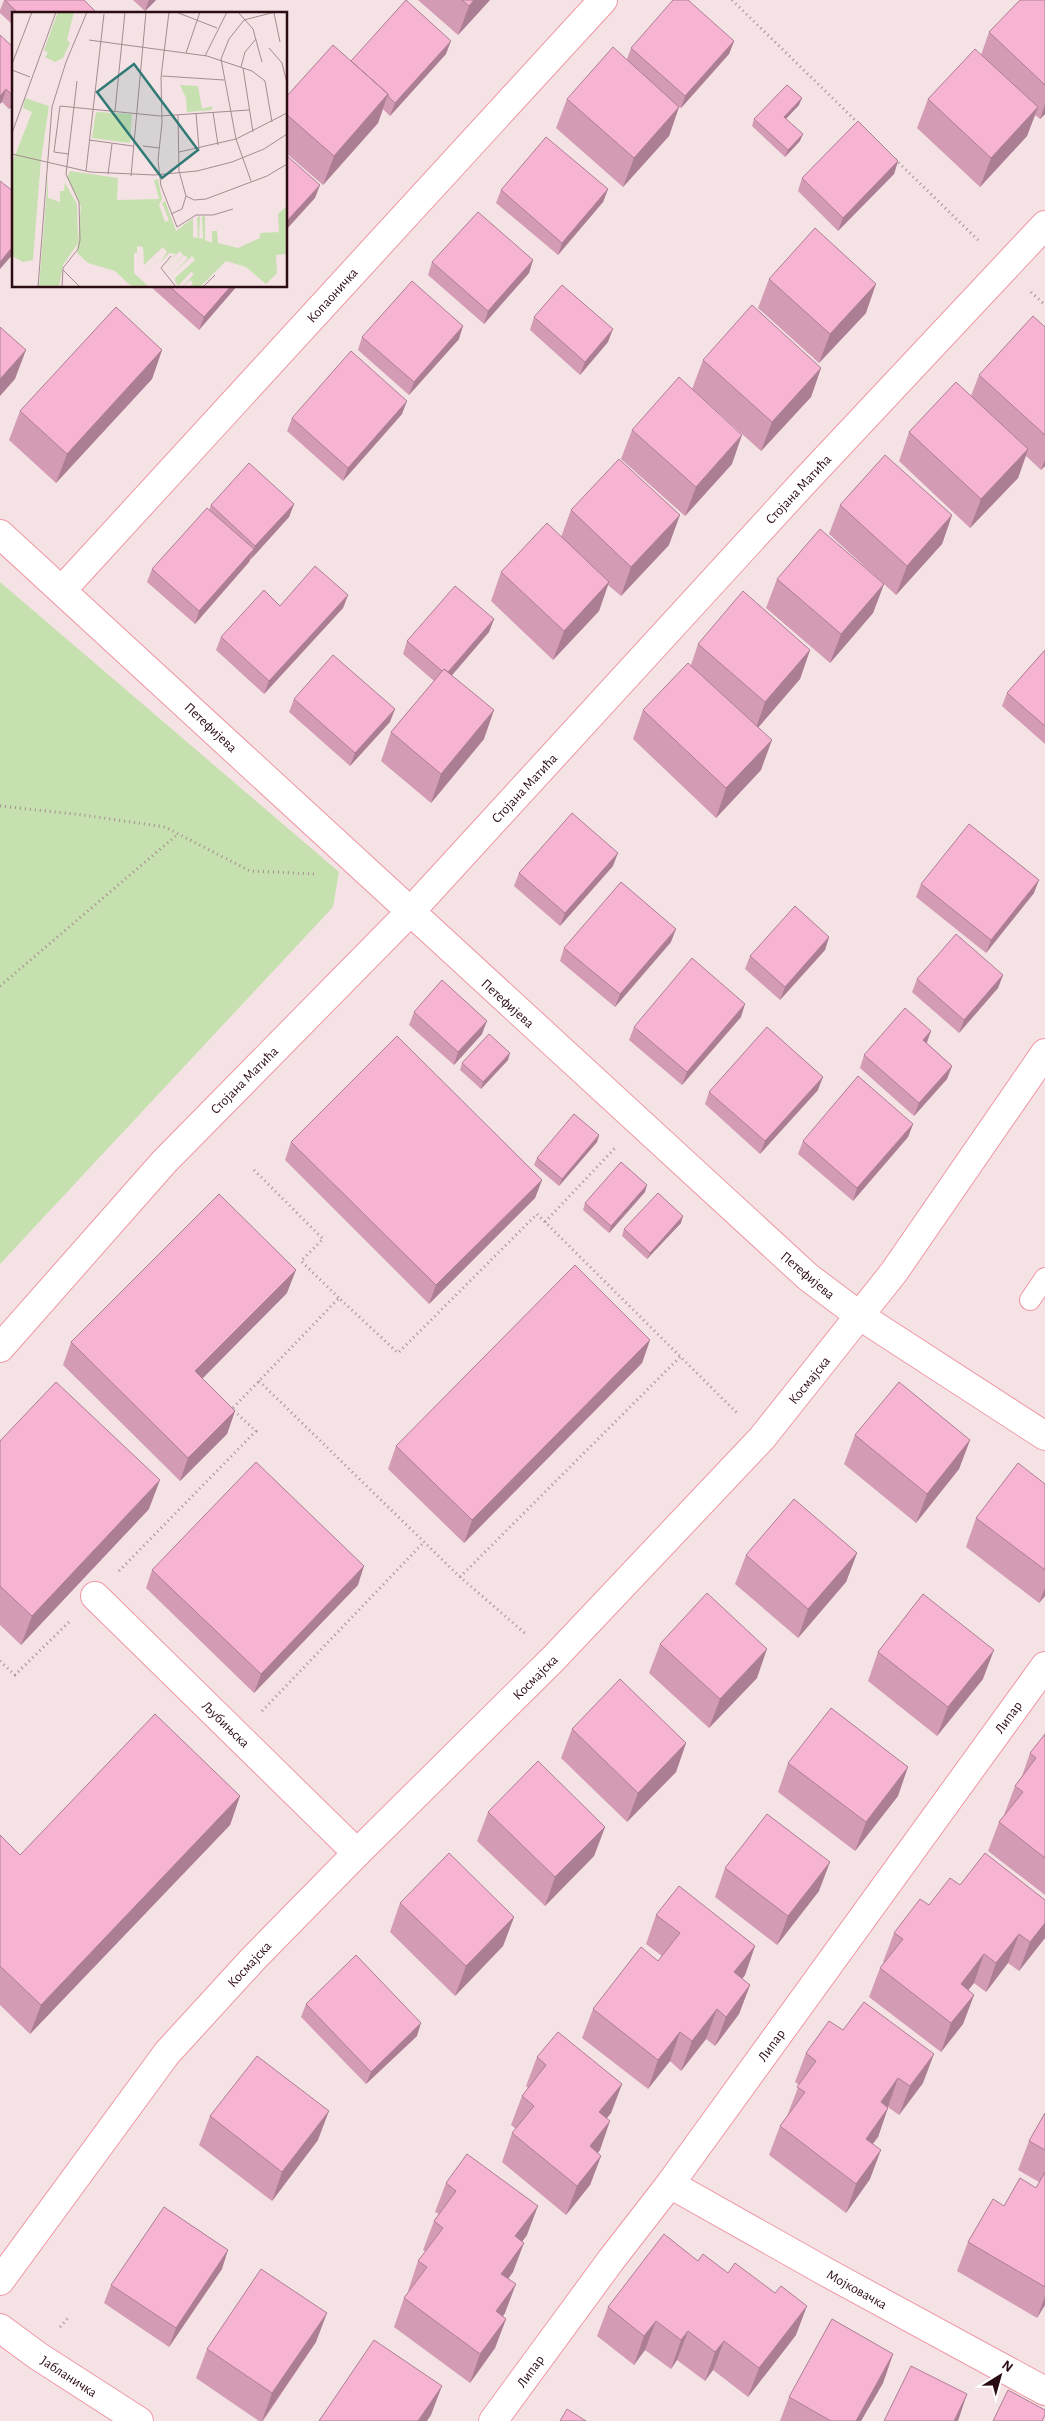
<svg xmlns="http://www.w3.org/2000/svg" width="1045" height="2421" font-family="'Alegreya Sans',sans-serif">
  <rect width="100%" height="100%" fill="#f5e2e4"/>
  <path fill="#c6e1af" d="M0 582 339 872 333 907 0 1264Z"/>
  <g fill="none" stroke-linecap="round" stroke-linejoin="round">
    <defs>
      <path id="lane" d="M1030 1300 1045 1278"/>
      <path id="street" d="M0 534 808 1277 860 1316 1045 1436
        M62 590 603 0
        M0 1348 164 1162 410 912 804 482 1045 225
        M95 1596 357 1853
        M670 2184 826 2272 1045 2391
        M493 2421 611 2260 670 2184 1045 1666"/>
      <path id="secondary" d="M0 2281 167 2053 254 1958 357 1853 554 1658 762 1438 894 1272 1045 1053
        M0 2328 38 2356 139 2421"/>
    </defs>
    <use href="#lane" stroke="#ef97a4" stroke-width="22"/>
    <use href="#street" stroke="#ef97a4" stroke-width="30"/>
    <use href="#secondary" stroke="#ef97a4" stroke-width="30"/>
    <path stroke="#a58d91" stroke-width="3" stroke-dasharray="1 4" stroke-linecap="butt" d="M732 0 860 125
      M895 159 980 242
      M1031 292 1045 305
      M0 806 83 815 165 827 250 871 315 874
      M0 986 178 834
      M254 1170 323 1239 301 1261 339 1298
      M545 1222 615 1148
      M259 1381 460 1577 527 1635
      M119 1571 256 1431 232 1409 339 1298 398 1353 537 1214 737 1413
      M460 1577 680 1357
      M0 1661 15 1675 71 1620
      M262 1711 424 1542
      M60 2327 68 2318"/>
    <use href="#lane" stroke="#fff" stroke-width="20"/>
    <use href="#street" stroke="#fff" stroke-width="28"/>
    <use href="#secondary" stroke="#fff" stroke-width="28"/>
  </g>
  <path fill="#d49bb5" d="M4 0H84L98 14H14V26L0 13V10Z
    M133 0H156L145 11Z
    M418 0H490L458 35Z
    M1045 0V114L1040 119 1035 115 1027 136 980 187 917 128 928 99 981 55 989 32Z
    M734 41 729 54 681 108 679 107 669 136 623 187 556 128 567 99 627 59 631 48Z
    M14 48V104L9 109 2 102Z
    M446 54 390 116 383 109 378 123 323 185 286 153V97L351 61Z
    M799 105 786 119 800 141 785 157 752 126 754 119Z
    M898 161 894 174 838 231 798 191 802 178Z
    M608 189 603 202 558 255 496 203 501 190Z
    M533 260 529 273 484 324 428 275 432 262Z
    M769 279 866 313 819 363 758 308Z
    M150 286H237L199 330Z
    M534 317 608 342 580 375 530 330Z
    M1045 327V466L1041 470 1026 456 1018 478 970 528 899 461 909 432 971 396 979 375Z
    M362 337 459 339 409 395 358 350Z
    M162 350 152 379 56 483 9 440 20 411Z
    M703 360 821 368 811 397 761 451 692 389Z
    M402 414 343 481 287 431 292 418Z
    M632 430 732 464 685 516 621 459Z
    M294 504 289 517 251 559 249 562 195 624 147 582 152 569 209 510 211 505Z
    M840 505 952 515 942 544 896 595 829 534Z
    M571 510 669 545 621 596 608 585 599 611 553 660 491 601 501 572 561 537Z
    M777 579 884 584 873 613 830 663 766 608Z
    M348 595 343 608 264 694 216 650 221 637 280 606Z
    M494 619 489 632 452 675 484 739 431 803 381 761 391 732 434 681 403 654 407 641Z
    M698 644 810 650 800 679 758 728 761 770 716 818 633 739 643 710 691 665Z
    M1045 650V744L1002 706 1007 693Z
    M294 699 390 722 350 766 289 712Z
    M613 866 560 926 514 886 519 873Z
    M921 884 1034 893 986 953 916 897Z
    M829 937 825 950 780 1000 745 969 750 956Z
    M671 942 615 1007 560 961 564 948Z
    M1003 975 998 988 959 1033 912 992 917 979Z
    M414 1012 482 1034 454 1065 409 1025Z
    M741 1017 682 1085 629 1040 634 1027Z
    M931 1031 927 1043 952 1066 947 1079 914 1116 860 1068 864 1055Z
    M508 1060 481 1089 460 1070 462 1063Z
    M818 1090 760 1154 705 1104 709 1092Z
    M913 1124 908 1137 853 1201 798 1154 803 1141Z
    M599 1135 597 1142 559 1186 534 1165 537 1158Z
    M291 1142 542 1180 535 1198 429 1304 285 1160Z
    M645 1192 609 1233 583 1210 585 1203Z
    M681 1223 647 1259 622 1236 624 1229Z
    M287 1293 202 1379 235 1411 227 1434 180 1481 63 1365 71 1342Z
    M650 1340 642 1363 464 1543 388 1469 396 1446Z
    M855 1435 970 1440 959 1469 916 1523 844 1464Z
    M0 1441 149 1509 21 1645 0 1625Z
    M1045 1484V1596L1039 1603 966 1547 976 1518Z
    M857 1553 846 1582 798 1638 735 1584 746 1555Z
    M152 1570 358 1585 254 1693 146 1588Z
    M660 1644 757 1678 709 1728 649 1673Z
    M878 1652 983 1679 937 1736 868 1681Z
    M572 1729 686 1743 676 1772 627 1822 561 1758Z
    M1045 1734V1895L988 1851 999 1822 1004 1815 1015 1786 1022 1776 1030 1753Z
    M788 1763 898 1796 855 1851 778 1792Z
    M240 1796 230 1825 30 2034 0 2005V1835L20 1855Z
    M488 1812 605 1827 594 1856 545 1906 477 1841Z
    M725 1868 819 1891 777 1945 715 1897Z
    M960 1885 1045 1900V1938L1019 1971 1008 1963 986 1992 974 1983 968 1990 974 1995 963 2024 941 2052 869 1997 880 1968 884 1962H883L894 1933 929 1905Z
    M400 1903 514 1917 503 1946 455 1996 390 1932Z
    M656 1915 755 1946 745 1975 742 1979 750 1985 739 2014 715 2046 706 2039 681 2071 670 2061 648 2089 582 2038 593 2009 658 1961 662 1956 646 1944Z
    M306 2004 417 2036 366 2084 301 2017Z
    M806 2053 923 2083 899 2115 888 2107 878 2137 872 2144 870 2179 846 2213 769 2155 780 2126 787 2116 799 2085 795 2082Z
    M537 2057 622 2084 611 2113 607 2118 600 2150 598 2153 601 2156 590 2185 566 2215 502 2162 512 2133 516 2129 511 2125 522 2096 528 2088 526 2086Z
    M1045 2113V2305L1037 2318 957 2271 968 2242 1004 2206 1036 2188 1039 2182 1018 2170 1029 2141Z
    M210 2116 318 2140 272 2201 199 2145Z
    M446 2183 527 2235 522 2242 513 2272 508 2279 505 2313 503 2316 506 2319 495 2348 470 2383 394 2327 404 2298 409 2291H408L418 2261 426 2252 423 2250 434 2221 439 2214 435 2212Z
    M698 2261 796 2335 748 2397 713 2370 705 2381 677 2360 671 2369 645 2350 634 2365 597 2336 608 2307Z
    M222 2269 169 2347 104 2303 111 2285Z
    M316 2342 263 2421H259L196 2378 207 2349Z
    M893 2354 883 2383 861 2421H780L789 2397Z"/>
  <path fill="#ac7e93" d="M149 0H156L145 11Z
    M474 0H490L458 35 469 6Z
    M451 41 446 54 390 116 395 103Z
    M734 41 729 54 681 108 685 96Z
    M6 89 2 102 0 104V96Z
    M388 94 378 123 323 185 334 156Z
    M14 97V104L9 109Z
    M802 98 799 105 782 123 784 117Z
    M1045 104V114L1040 119Z
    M679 107 669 136 623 187 634 158Z
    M1038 107 1027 136 980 187 991 158Z
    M803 134 800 141 785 157 788 150Z
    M898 161 894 174 838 231 843 218Z
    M320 185 315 198 286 230V222Z
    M608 189 603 202 558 255 562 243Z
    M14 245V253L0 269V262Z
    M533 260 529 273 484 324 488 311Z
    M876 284 866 313 819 363 830 334Z
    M231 286H237L199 330 204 317Z
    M463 326 459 339 409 395 414 382Z
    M613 329 608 342 580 375 585 362Z
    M26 350 15 379 0 396V379Z
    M162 350 152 379 56 483 67 454Z
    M821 368 811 397 761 451 772 422Z
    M407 401 402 414 343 481 348 468Z
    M742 435 732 464 685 516 696 487Z
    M1028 449 1018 478 970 528 981 499Z
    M1045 460V466L1041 470Z
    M294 504 289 517 251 559 255 546Z
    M680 515 669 545 621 596 631 567Z
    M952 515 942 544 896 595 907 566Z
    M254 549 249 562 195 624 199 611Z
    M609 582 599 611 553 660 564 631Z
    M884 584 873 613 830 663 841 634Z
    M348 595 343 608 264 694 269 681Z
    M494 619 489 632 441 688 446 675Z
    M810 650 800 679 755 731 765 702Z
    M395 709 390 722 350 766 355 753Z
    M494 710 484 739 431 803 441 774Z
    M772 740 761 770 716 818 726 788Z
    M618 853 613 866 560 926 565 913Z
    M1039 880 1034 893 986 953 991 940Z
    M676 929 671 942 615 1007 620 994Z
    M829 937 825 950 780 1000 785 987Z
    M1003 975 998 988 959 1033 964 1020Z
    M745 1004 741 1017 682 1085 687 1072Z
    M487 1021 482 1034 454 1065 458 1052Z
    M931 1031 926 1044 923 1040Z
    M510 1053 508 1060 481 1089 483 1082Z
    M952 1066 947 1079 914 1116 919 1103Z
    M823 1077 818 1090 760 1154 765 1141Z
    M913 1124 908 1137 853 1201 857 1188Z
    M599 1135 597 1142 559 1186 562 1179Z
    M542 1180 535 1198 429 1304 436 1285Z
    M647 1185 645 1192 609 1233 611 1226Z
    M683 1216 681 1223 647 1259 650 1253Z
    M296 1270 287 1293 187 1394 195 1371Z
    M650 1340 642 1363 464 1543 472 1520Z
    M235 1411 227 1434 180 1481 188 1458Z
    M970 1440 959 1469 916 1523 927 1494Z
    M160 1480 149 1509 21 1645 32 1616Z
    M857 1553 846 1582 798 1638 808 1609Z
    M364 1566 358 1585 254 1693 261 1674Z
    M1045 1588V1596L1039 1603Z
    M767 1649 757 1678 709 1728 720 1699Z
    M994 1650 983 1679 937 1736 948 1707Z
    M686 1743 676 1772 627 1822 638 1793Z
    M908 1767 898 1796 855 1851 866 1822Z
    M240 1796 230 1825 30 2034 41 2005Z
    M605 1827 594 1856 545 1906 555 1877Z
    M830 1862 819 1891 777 1945 788 1916Z
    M514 1917 503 1946 455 1996 466 1966Z
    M1045 1923V1938L1019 1971 1030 1942Z
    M1019 1934 1008 1963 986 1992 996 1963Z
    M755 1946 745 1975 724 2002 734 1972Z
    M984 1954 974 1983 950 2013 961 1984Z
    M750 1985 739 2014 715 2046 726 2017Z
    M974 1995 963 2024 941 2052 951 2023Z
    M717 2009 706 2039 681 2071 692 2041Z
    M421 2023 417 2036 366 2084 371 2072Z
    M680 2032 670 2061 648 2089 658 2060Z
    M934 2054 923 2083 899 2115 910 2086Z
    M898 2078 888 2107 881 2102Z
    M622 2084 611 2113 588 2141 599 2112Z
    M888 2108 878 2137 855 2168 866 2139Z
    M329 2111 318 2140 272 2201 282 2172Z
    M610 2121 600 2150 579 2175 590 2146Z
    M881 2150 870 2179 846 2213 856 2184Z
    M601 2156 590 2185 566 2215 577 2186Z
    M538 2206 527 2235 504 2266 515 2236Z
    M524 2243 513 2272 491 2303 501 2274Z
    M228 2250 222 2269 169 2347 176 2328Z
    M516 2284 505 2313 485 2340 496 2311Z
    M1045 2296V2305L1037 2318Z
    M807 2306 796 2335 748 2397 759 2368Z
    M327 2313 316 2342 262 2421 272 2393Z
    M506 2319 495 2348 470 2383 480 2354Z
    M656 2321 645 2350 634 2365 644 2336Z
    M688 2331 677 2360 671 2369 681 2340Z
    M724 2341 713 2370 705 2381 715 2352Z
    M893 2354 883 2383 861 2421H856Z
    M442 2386 431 2415 427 2421H418Z
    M967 2394 958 2421H954Z"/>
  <path fill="#f6b4d2" stroke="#ac7e93" d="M5 0H84L98 14H19Z
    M406 0 451 41 395 103 388 96V94L351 61Z
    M462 0H474L469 6Z
    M673 0H688L734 41 685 96 631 48Z
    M1020 0H1045V85L989 32Z
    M0 35 14 48V97L6 89 0 96Z
    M333 45 388 94 334 156 286 114V97Z
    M613 47 679 107 634 158 567 99Z
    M975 49 1038 107 991 158 928 99Z
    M787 85 802 98 784 117 803 134 788 150 754 119Z
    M858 121 898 161 843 218 802 178Z
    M546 137 608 189 562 243 501 190Z
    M286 155 320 185 286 222Z
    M0 181 14 192V245L0 262Z
    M478 212 533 260 488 311 432 262Z
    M815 228 876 284 830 334 769 279Z
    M412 281 463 326 414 382 362 337Z
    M562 285 613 329 585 362 534 317Z
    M169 286H231L204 317Z
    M752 305 821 368 772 422 703 360Z
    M116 307 162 350 67 454 20 411Z
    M1033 316 1045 327V435L979 375Z
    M0 327 26 350 0 379Z
    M351 351 407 401 348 468 292 418Z
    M679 377 742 435 696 487 632 430Z
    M956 382 1028 449 981 499 909 432Z
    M885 455 952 515 907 566 840 505Z
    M619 459 680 515 631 567 571 510Z
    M249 463 294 504 255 546 211 505Z
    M207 508 254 549 199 611 152 569Z
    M547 523 609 582 564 631 501 572Z
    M820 529 884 584 841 634 777 579Z
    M315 566 348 595 269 681 221 637 264 590 280 606Z
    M455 586 494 619 448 672 444 669 442 671 407 641Z
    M743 591 810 650 765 702 698 644Z
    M1045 650V726L1007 693Z
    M333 655 395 709 355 753 294 699Z
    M688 663 772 740 726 788 643 710Z
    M444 669 494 710 441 774 391 732Z
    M572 813 618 853 565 913 519 873Z
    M969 824 1039 880 991 940 921 884Z
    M621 882 676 929 620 994 564 948Z
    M795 906 829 937 785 987 750 956Z
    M956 934 1003 975 964 1020 917 979Z
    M692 958 745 1004 687 1072 634 1027Z
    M442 980 487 1021 458 1052 414 1012Z
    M905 1008 931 1031 923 1040 952 1066 919 1103 864 1055Z
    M767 1027 823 1077 765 1141 709 1092Z
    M489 1034 510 1053 483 1082 462 1063Z
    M397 1036 542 1180 436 1285 291 1142Z
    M858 1076 913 1124 857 1188 803 1141Z
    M574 1114 599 1135 562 1179 537 1158Z
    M621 1162 647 1185 611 1226 585 1203Z
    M658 1193 683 1216 650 1253 624 1229Z
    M219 1194 296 1270 195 1371 235 1411 188 1458 71 1342Z
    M575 1265 650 1340 472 1520 396 1446Z
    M56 1382 160 1480 32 1616 0 1586V1441Z
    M899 1382 970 1440 927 1494 855 1435Z
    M256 1462 364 1566 261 1674 152 1570Z
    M1018 1463 1045 1484V1570L976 1518Z
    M794 1499 857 1553 808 1609 746 1555Z
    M707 1593 767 1649 720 1699 660 1644Z
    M923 1594 994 1650 948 1707 878 1652Z
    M620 1679 686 1743 638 1793 572 1729Z
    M831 1708 908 1767 866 1822 788 1763Z
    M155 1714 240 1796 41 2005 0 1966V1835L20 1855Z
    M1045 1734V1858L999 1822 1023 1792 1015 1786 1036 1758 1030 1753Z
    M538 1761 605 1827 555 1877 488 1812Z
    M767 1814 830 1862 788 1916 725 1868Z
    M449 1853 514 1917 466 1966 400 1903Z
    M985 1853 1045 1900V1923L1030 1942 1019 1934 996 1963 984 1954 961 1984 974 1995 951 2023 880 1968 903 1939 894 1933 920 1899 929 1905 950 1878 960 1885Z
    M679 1886 755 1946 734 1972 750 1985 726 2017 717 2009 692 2041 680 2032 658 2060 593 2009 641 1947 658 1961 680 1933 656 1915Z
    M356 1955 421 2023 371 2072 306 2004Z
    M864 2002 934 2054 910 2086 898 2078 881 2102 888 2108 866 2139 881 2150 856 2184 780 2126 805 2092 797 2087 816 2061 806 2053 829 2021 843 2030Z
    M558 2032 622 2084 599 2112 610 2121 590 2146 601 2156 577 2186 512 2133 534 2106 522 2096 546 2065 537 2057Z
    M257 2056 329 2111 282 2172 210 2116Z
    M1045 2113V2150L1029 2141Z
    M467 2154 538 2206 515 2236 524 2243 501 2274 516 2284 496 2311 506 2319 480 2354 404 2298 427 2267 418 2261 443 2228 434 2221 456 2191 446 2183Z
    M1045 2172V2287L968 2242 993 2199 1004 2206 1020 2178 1036 2188Z
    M164 2207 228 2250 176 2328 111 2285Z
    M664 2234 698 2261 703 2254 728 2273 735 2263 775 2293 781 2286 807 2306 759 2368 724 2341 715 2352 688 2331 681 2340 656 2321 644 2336 608 2307Z
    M261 2269 327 2313 272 2393 207 2349Z
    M832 2319 893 2354 856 2421H831L789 2397Z
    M374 2340 442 2386 418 2421H319Z
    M911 2366 967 2394 954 2421H884Z
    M1008 2390 1045 2410V2415L1042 2421H993Z
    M567 2409 586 2421H560Z"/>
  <g text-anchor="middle" stroke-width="4" stroke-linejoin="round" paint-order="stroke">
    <g font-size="14" fill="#2c0c13" stroke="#fff">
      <text transform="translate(332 295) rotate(-48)" y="5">Копаоничка</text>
      <text transform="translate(798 489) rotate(-47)" y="5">Стојана Матића</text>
      <text transform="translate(211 727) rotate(43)" y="5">Петефијева</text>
      <text transform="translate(524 788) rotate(-47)" y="5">Стојана Матића</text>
      <text transform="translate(508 1003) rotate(42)" y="5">Петефијева</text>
      <text transform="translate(244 1080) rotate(-45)" y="5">Стојана Матића</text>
      <text transform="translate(808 1275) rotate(40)" y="5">Петефијева</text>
      <text transform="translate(809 1380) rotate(-51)" y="5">Космајска</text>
      <text transform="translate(535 1677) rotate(-45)" y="5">Космајска</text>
      <text transform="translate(1008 1717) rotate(-54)" y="5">Липар</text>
      <text transform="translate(226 1724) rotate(44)" y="5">Љубињска</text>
      <text transform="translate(249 1964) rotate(-47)" y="5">Космајска</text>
      <text transform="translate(771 2045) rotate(-54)" y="5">Липар</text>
      <text transform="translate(857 2289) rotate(29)" y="5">Мојковачка</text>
      <text transform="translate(530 2371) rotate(-54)" y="5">Липар</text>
      <text transform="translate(69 2376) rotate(33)" y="5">Јабланичка</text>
    </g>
  </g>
  <g transform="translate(12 12)">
    <rect width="275" height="275" fill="#f5e2e4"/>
    <path d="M46 0H62L55 28 58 31 51 46 43 50 33 45 36 41 32 38ZM168 73 186 74 190 97 200 94V98L175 100 174 86ZM13 86 37 94 29 147 21 248 11 250 0 244V151L20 100 11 96ZM84 100 120 102 118 131 80 126ZM58 159 106 166 105 188 147 187 142 168 146 167 150 187 147 193 153 210 157 208 150 191 153 189 164 219 181 206V225L186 226 185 206 188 204 187 226 191 227 190 205 193 204V228L200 231V219H205L206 231 226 236 248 226V221L267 220 266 202 275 194V242L264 243 265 261 254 272 234 255 214 249 188 275H178L181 271 178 268 170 275 182 262 179 260 166 274 162 267 164 268 163 266 183 248 180 244 161 262 176 246 172 243 156 258 171 243 168 239 152 255 164 242 157 241 148 251 155 240 151 235 132 253 131 235 125 234V241H122V261L137 275H120L103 259 76 251 65 241 69 195 55 165ZM36 164V186L48 190V179H52L53 171 65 192 66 231 51 253 47 275H27Z" fill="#c6e1af"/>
    <path fill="none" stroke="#a58c90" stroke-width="1" d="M157 0 149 65 150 111 146 148 149 174 165 215 184 203H201L221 197M164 0 205 16M226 0 241 17 250 50M262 1 268 30M77 28 195 44 240 59 253 69 260 110M257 36 270 51 275 71M174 41 188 0M193 44 215 0M0 52 20 0M229 55 233 40 244 27M231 56 241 120M0 58 18 65M150 64 212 68M103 99 113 0M201 100 206 133M184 101 187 137M0 121 44 0M77 128 121 134M131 134 147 136M167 140 224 127 275 101M0 142 78 160 142 163 185 159 220 150 252 137 275 122M57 142 42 140 48 94 148 104 237 98M74 159 92 2M96 162 100 132M119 164 134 0M239 169 224 127 209 47 217 27 232 8 263 0M174 184 182 188 194 187 255 164 275 152M159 202 170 197 174 184 167 159 166 103M159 244 149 256 164 275M51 258 68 275M26 275 40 95 54 50 75 0M50 275 51 256 66 237 68 228 67 190 54 162 65 69M191 275 203 263"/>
    <path fill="#317a76" fill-opacity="0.15" stroke="#317a76" stroke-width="2.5" d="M122 52 186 138 150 166 85 80Z"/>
    <rect width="275" height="275" fill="none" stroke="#2c0c13" stroke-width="2.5"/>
  </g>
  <g transform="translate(1000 2376) rotate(37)" stroke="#ffffff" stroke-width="4" paint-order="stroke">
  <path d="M0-4L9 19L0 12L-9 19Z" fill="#2c0c13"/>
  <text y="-8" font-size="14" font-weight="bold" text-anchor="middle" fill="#2c0c13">N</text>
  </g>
</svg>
